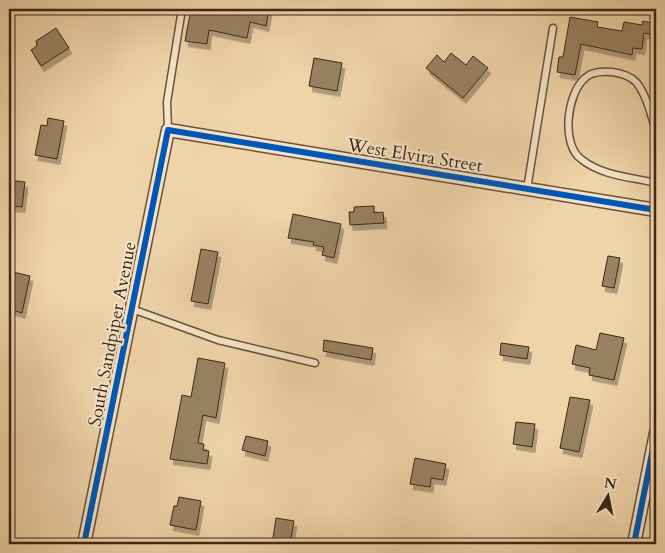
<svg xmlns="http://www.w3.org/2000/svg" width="665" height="553" font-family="Cardo,serif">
  <defs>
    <filter id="shadow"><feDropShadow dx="3" dy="5.5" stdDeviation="0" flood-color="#0004"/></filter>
  </defs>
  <rect width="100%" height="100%" fill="#efd4a9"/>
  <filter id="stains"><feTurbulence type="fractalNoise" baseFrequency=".004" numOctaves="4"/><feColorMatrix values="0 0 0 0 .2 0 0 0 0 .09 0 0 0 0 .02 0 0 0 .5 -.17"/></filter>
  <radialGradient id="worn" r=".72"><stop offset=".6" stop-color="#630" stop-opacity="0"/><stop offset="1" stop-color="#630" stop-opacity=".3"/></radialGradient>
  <path fill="#988262" stroke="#3a2915" filter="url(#shadow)" d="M191 9H269L266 26 250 22 247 38 209 30 207 44 185 41Z
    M570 17 598 22 597 27 622 31 624 22 642 25 643 21 656 24V35L644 33 642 49 633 48 632 55 581 44 575 75 557 72 559 57H563Z
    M56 28 69 48 41 66 31 50 37 46 36 41Z
    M451 53 466 65 473 56 488 68 463 98 426 68 437 55 444 62Z
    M314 58 342 63 337 91 309 86Z
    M48 118 64 121 57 159 35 155 41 125 47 126Z
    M9 180 25 182 22 207 9 206Z
    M374 206V213L383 212 384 223 350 225 349 212H354V207Z
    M293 214 341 224 334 258 322 255 324 247 313 245 314 242 288 238Z
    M201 249 218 252 208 304 191 301Z
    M608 256 620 258 614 288 602 286Z
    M9 271 30 276 22 313 9 309Z
    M600 333 624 338 614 380 589 375 590 368 572 364 576 345 596 350Z
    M324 340 373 348 371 360 323 351Z
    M501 343 529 347 527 359 500 355Z
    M198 358 225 363 216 418 203 415 198 443 204 444 203 450 209 451 207 464 170 459 182 395 191 397Z
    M570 397 590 400 579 452 560 448Z
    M516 422 535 424 532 447 513 444Z
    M246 436 268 441 265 456 242 450Z
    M415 458 446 464 443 480 431 478 430 487 410 484Z
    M179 497 201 501 196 530 170 525 174 506H177Z
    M276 518 294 521 290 544H272Z"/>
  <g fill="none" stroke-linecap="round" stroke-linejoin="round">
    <defs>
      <path id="lane" d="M168 130 167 102 182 9
        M656 131C651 116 647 95 636 82 630 76 620 73 612 72 602 71 591 71 584 79 567 95 561 144 581 159 602 176 631 177 656 183
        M527 189 553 28
        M132 309 218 340 315 363
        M634 541 647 544"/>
      <path id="street" d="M84 544 168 130 656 210
        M634 544 656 433"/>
    </defs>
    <use href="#lane" stroke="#67543a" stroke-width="9"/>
    <use href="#street" stroke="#67543a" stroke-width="15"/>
    <use href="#lane" stroke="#f5e3c7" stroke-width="6"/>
    <use href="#street" stroke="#f5e3c7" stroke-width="12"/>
    <defs>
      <path id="cycleway" d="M84 544 168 130 656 210
        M634 544 656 433"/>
    </defs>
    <use href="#cycleway" stroke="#f5e3c7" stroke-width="9"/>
    <use href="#cycleway" stroke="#0057b8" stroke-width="6"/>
  </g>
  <g text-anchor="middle" stroke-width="4" stroke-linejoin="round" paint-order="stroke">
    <g font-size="18" fill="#3a2915" stroke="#f5e3c7">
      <text transform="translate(415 155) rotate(9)" y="6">West Elvira Street</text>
      <text transform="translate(112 334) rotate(-79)" y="6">South Sandpiper Avenue</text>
    </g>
  </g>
  <rect width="665" height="553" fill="none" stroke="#efd4a9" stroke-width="30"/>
  <rect x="10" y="10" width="645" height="533" fill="none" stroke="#3a2915" stroke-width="2.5"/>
  <rect x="15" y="15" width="635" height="523" fill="none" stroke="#3a2915"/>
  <g transform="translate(608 496) rotate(10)" stroke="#f5e3c7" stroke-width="4" paint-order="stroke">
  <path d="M0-4L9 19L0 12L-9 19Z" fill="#3a2915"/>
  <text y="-8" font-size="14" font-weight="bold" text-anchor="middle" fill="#3a2915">N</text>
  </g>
  <rect width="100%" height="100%" filter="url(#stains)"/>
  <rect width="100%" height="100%" fill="url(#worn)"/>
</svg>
